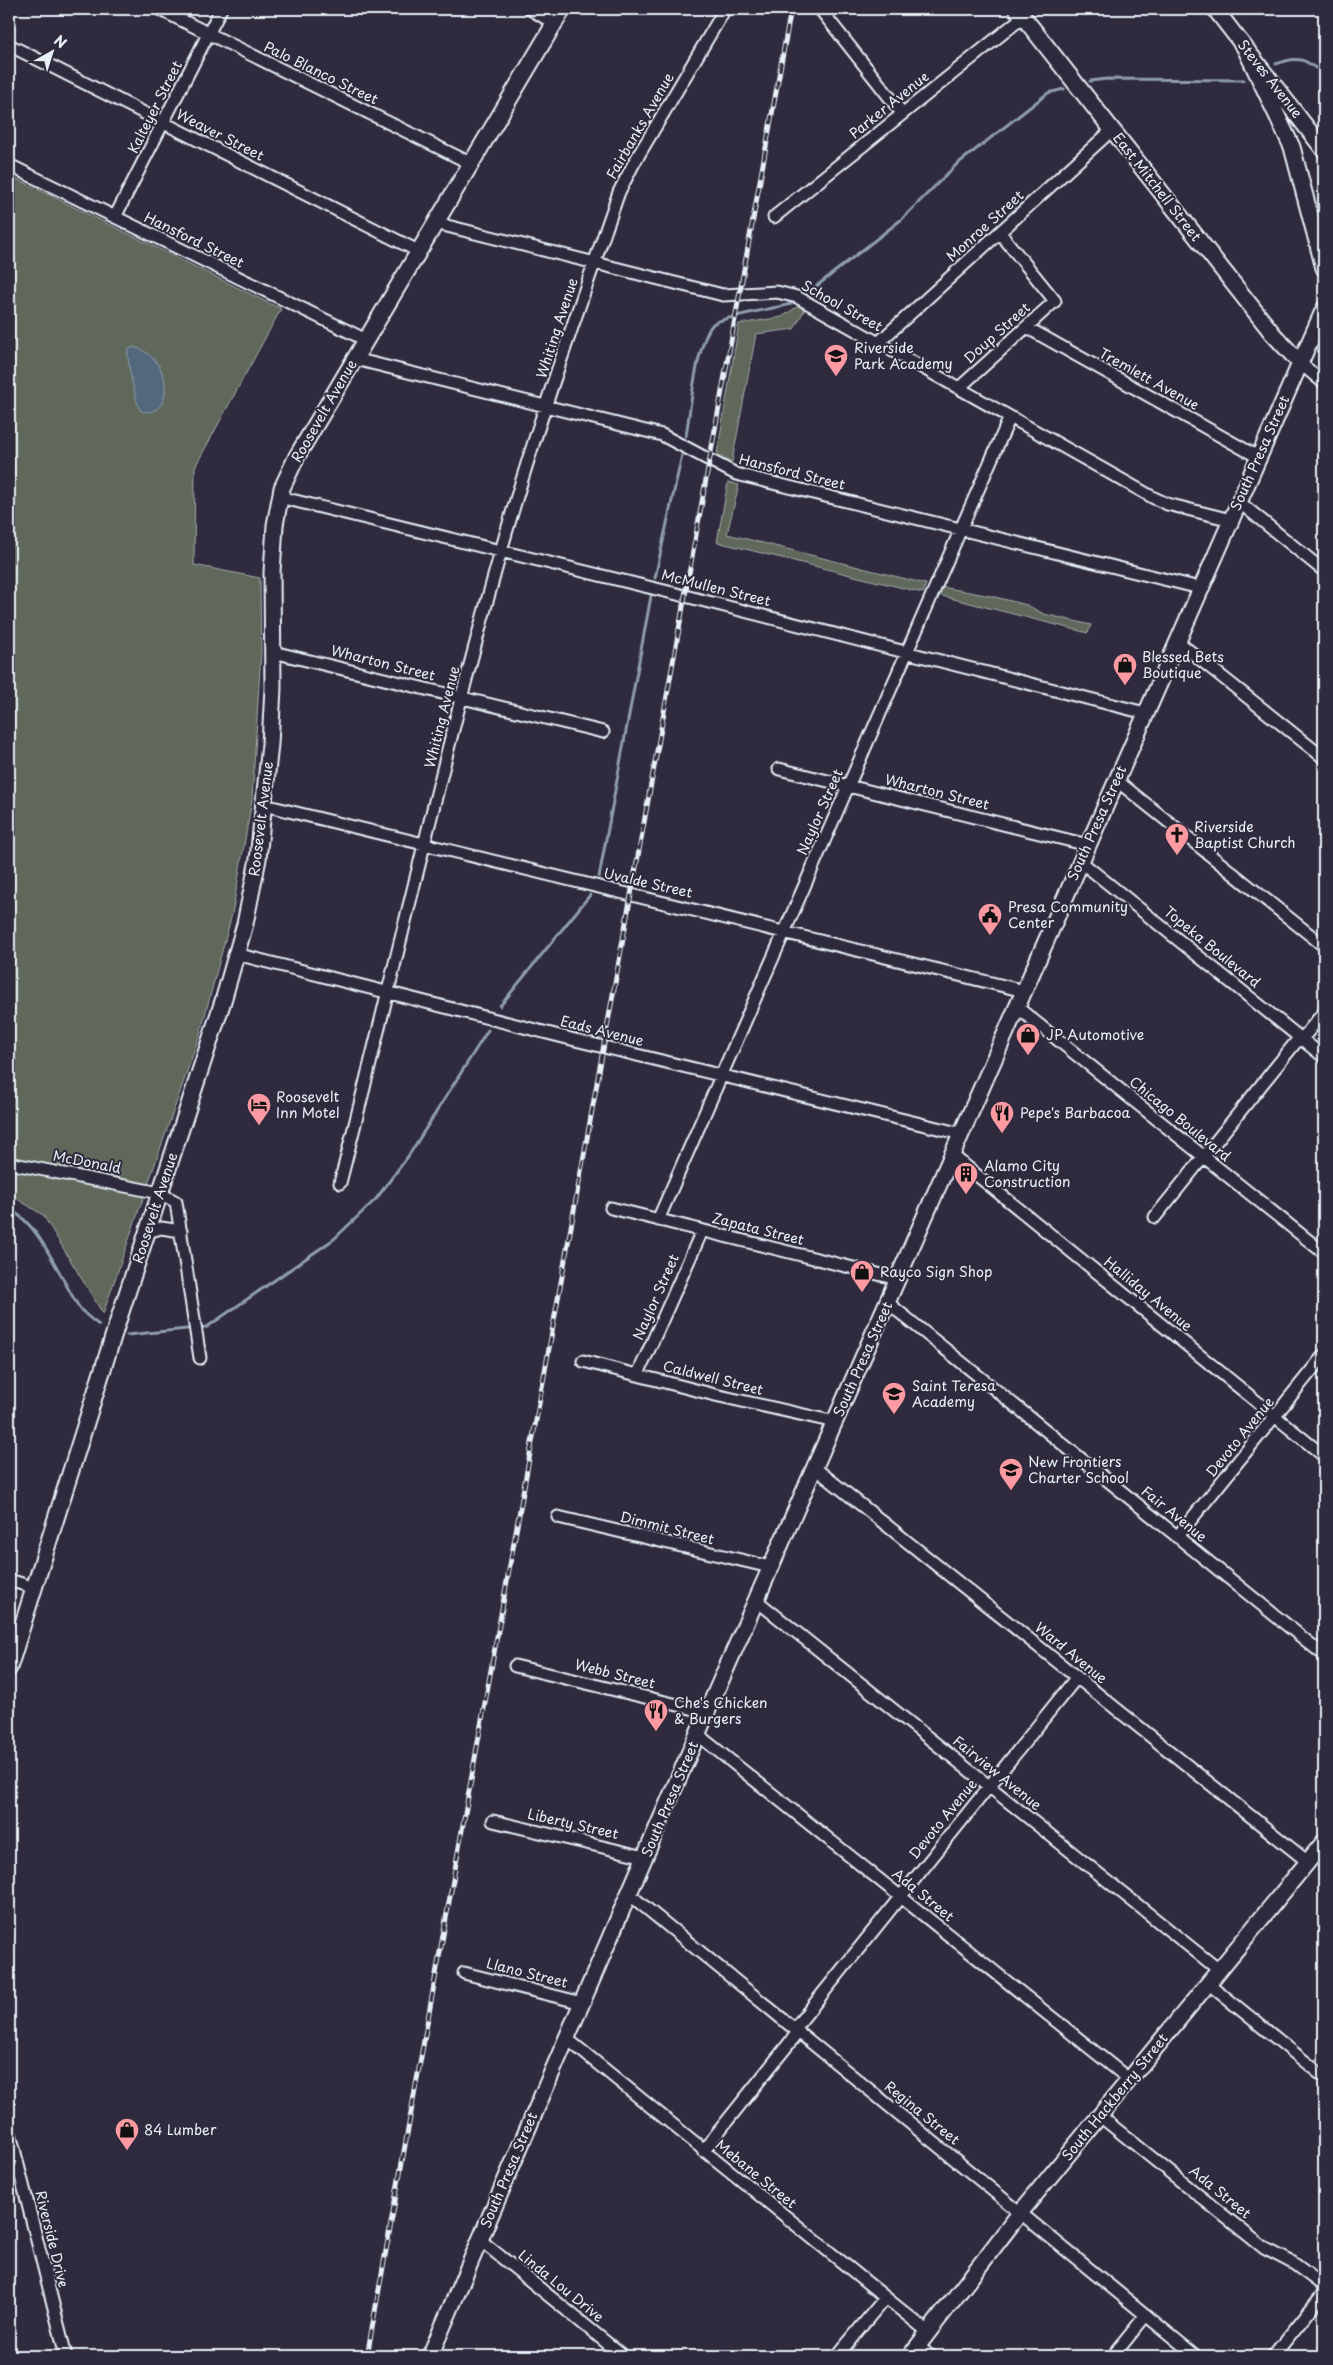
<svg xmlns="http://www.w3.org/2000/svg" width="1333" height="2365" font-family="'Playpen Sans',sans-serif">
  <rect width="100%" height="100%" fill="#2f2a3d"/>
  <filter id="ink" filterUnits="userSpaceOnUse"><feTurbulence type="fractalNoise" baseFrequency=".02" numOctaves="2"/><feDisplacementMap in="SourceGraphic" scale="10" xChannelSelector="R" yChannelSelector="G"/><feConvolveMatrix kernelMatrix="1 2 1 2 8 2 1 2 1" color-interpolation-filters="sRGB"/></filter>
  <g filter="url(#ink)">
    <path fill="#60675b" stroke="#a4acaa" d="M9 175 281 309 195 467 194 565 260 578 261 651 252 800 232 914 200 1034 103 1314 43 1215 9 1194Z
      M798 306 805 309 794 329 756 334 732 462 717 454 739 324 782 317Z
      M728 482 739 485 727 534 926 584 923 593 717 542Z
      M942 587 991 596 1027 605 1044 614 1091 625 1088 633 938 595Z"/>
    <path fill="#52677d" stroke="#8e9eae" d="M133 347C174 356 175 420 141 411 136 406 126 356 128 350Z"/>
    <g fill="none" stroke-linecap="round" stroke-linejoin="round">
      <path stroke="#8e9eae" stroke-width="3" d="M1276 64C1299 55 1306 59 1324 75
        M1090 81 1107 79 1244 80
        M809 292 902 219 956 165 1048 93 1064 89
        M686 436C690 411 697 341 713 324 721 317 777 308 791 304
        M655 578 682 455
        M599 877 651 596
        M500 1006 590 895
        M9 1210C39 1221 61 1280 79 1307 84 1314 92 1320 99 1325
        M127 1335 207 1327 334 1239 376 1199 409 1155 488 1030"/>
      <defs>
        <path id="street" d="M159 9 470 163
          M530 9 554 23
          M820 9 902 113
          M9 45 418 251
          M9 165 366 340
          M115 217 221 9
          M774 217 1023 17
          M435 223 723 295 777 292 797 297 1154 498 1167 504 1231 520
          M1026 327 1258 457
          M878 343 1112 130
          M355 359 662 435 736 474 1200 588
          M1300 363 1324 383
          M959 388 1055 301 1000 233
          M279 497 685 596 1145 713
          M1239 502 1324 571
          M1177 641 1324 758
          M273 652 603 732
          M779 769 1088 845
          M1116 780 1324 946
          M264 805 1024 991
          M1080 861 1324 1057
          M236 954 567 1038 962 1134
          M1018 1008 1324 1253
          M1302 1039 1324 1012
          M952 1155 1324 1456
          M9 1163 160 1193 176 1202 200 1358
          M340 1183C394 973 442 760 501 551 535 430 578 310 619 192L634 163 725 9
          M611 1208 898 1279
          M1155 1217 1300 1037
          M658 1220 1010 417
          M147 1232 161 1228 181 1231
          M888 1303 1324 1655
          M583 1361 715 1395 835 1422
          M638 1374 702 1231
          M815 1468 1308 1862
          M558 1517 770 1567
          M1177 1537 1324 1355
          M9 1580 35 1588
          M756 1600 1219 1970
          M515 1666 707 1712
          M697 1734 1130 2080
          M493 1821 645 1857
          M629 1894 1196 2356
          M464 1973 582 2003
          M1209 1984 1324 2077
          M795 2028 1077 1677
          M566 2038 928 2332
          M1100 2116 1264 2248 1293 2263 1324 2286
          M9 2129 66 2356
          M703 2151 799 2031
          M479 2239 623 2356
          M918 2346 930 2356
          M837 2356 885 2298
          M1113 2356 1146 2315
          M1273 2356 1324 2293"/>
        <path id="secondary" d="M1017 9 1273 334 1300 363
          M1215 9 1324 150
          M1244 46 1292 147 1324 268
          M9 1668 118 1321 223 1001 245 924 258 859 270 744 273 688 272 572 275 525 282 488 297 456 563 9
          M430 2356 707 1712 1324 309
          M910 2356 1020 2213 1324 1842"/>
      </defs>
      <use href="#street" stroke="#e8f1f8" stroke-width="15"/>
      <use href="#secondary" stroke="#e8f1f8" stroke-width="19"/>
      <use href="#street" stroke="#2f2a3d" stroke-width="11"/>
      <use href="#secondary" stroke="#2f2a3d" stroke-width="15"/>
      <defs>
        <path id="rail" d="M367 2356 791 9"/>
      </defs>
      <use href="#rail" stroke="#e8f1f8" stroke-width="5"/>
      <use href="#rail" stroke="#2f2a3d" stroke-width="3" stroke-dasharray="9" stroke-linecap="butt"/>
    </g>
  </g>
  <defs>
    <symbol id="school-pin" viewBox="-11 -11 22 30"><path d="M0 17L-7.5 6A9.5 9.5 0 1 1 7.5 6Z" fill="#ff9aa2" stroke="#2f2a3d"/><path d="M0-5L7-2L0 1L-7-2ZM-4 1L0 2.5L4 1V4Q0 6-4 4Z" fill="#111"/></symbol>
    <symbol id="shop-pin" viewBox="-11 -11 22 30"><path d="M0 17L-7.5 6A9.5 9.5 0 1 1 7.5 6Z" fill="#ff9aa2" stroke="#2f2a3d"/><path d="M-5-2.5h2.3a2.7 3.5 0 0 1 5.4 0H5L5.5 6h-11ZM-1.5-2.5h3a1.5 2.3 0 0 0-3 0Z" fill="#111"/></symbol>
    <symbol id="church-pin" viewBox="-11 -11 22 30"><path d="M0 17L-7.5 6A9.5 9.5 0 1 1 7.5 6Z" fill="#ff9aa2" stroke="#2f2a3d"/><path d="M-1.2-6h2.4v3.5h3.3v2.4h-3.3V6h-2.4V-.1h-3.3v-2.4h3.3Z" fill="#111"/></symbol>
    <symbol id="civic-pin" viewBox="-11 -11 22 30"><path d="M0 17L-7.5 6A9.5 9.5 0 1 1 7.5 6Z" fill="#ff9aa2" stroke="#2f2a3d"/><path d="M-.6-6.5H3V-4.5H.6V-3L4-1V1h2V6H-6V1h2V-1L-.6-3ZM-1.2 2.5V6h2.4V2.5Z" fill="#111"/></symbol>
    <symbol id="hotel-pin" viewBox="-11 -11 22 30"><path d="M0 17L-7.5 6A9.5 9.5 0 1 1 7.5 6Z" fill="#ff9aa2" stroke="#2f2a3d"/><path d="M-6-4.5h1.5V1H6V5H4.5V3h-9V5H-6ZM-4 0a1.8 1.8 0 1 1 3.6 0ZM.5 0V-2.5h3Q6-2.5 6 0Z" fill="#111"/></symbol>
    <symbol id="restaurant-pin" viewBox="-11 -11 22 30"><path d="M0 17L-7.5 6A9.5 9.5 0 1 1 7.5 6Z" fill="#ff9aa2" stroke="#2f2a3d"/><path d="M-5-6h1v4h1v-4h1v4h1v-4h1v5L-1.5 .5V6h-2V.5L-5-1ZM5-6V6H3V1.5H1.5Q1.5-4 5-6Z" fill="#111"/></symbol>
    <symbol id="building-pin" viewBox="-11 -11 22 30"><path d="M0 17L-7.5 6A9.5 9.5 0 1 1 7.5 6Z" fill="#ff9aa2" stroke="#2f2a3d"/><path d="M-4-6H4V6H1V3H-1V6H-4ZM-2.5-4.3h1.7v1.8h-1.7ZM.8-4.3h1.7v1.8H.8ZM-2.5-1h1.7V.8h-1.7ZM.8-1h1.7V.8H.8Z" fill="#111"/></symbol>
  </defs>
  <g fill-rule="evenodd">
    <use href="#school-pin" x="822" y="342" width="28" height="38"/>
    <use href="#shop-pin" x="1111" y="651" width="28" height="38"/>
    <use href="#church-pin" x="1163" y="821" width="28" height="38"/>
    <use href="#civic-pin" x="976" y="901" width="28" height="38"/>
    <use href="#shop-pin" x="1014" y="1021" width="28" height="38"/>
    <use href="#hotel-pin" x="245" y="1091" width="28" height="38"/>
    <use href="#restaurant-pin" x="988" y="1099" width="28" height="38"/>
    <use href="#building-pin" x="952" y="1160" width="28" height="38"/>
    <use href="#shop-pin" x="848" y="1258" width="28" height="38"/>
    <use href="#school-pin" x="880" y="1380" width="28" height="38"/>
    <use href="#school-pin" x="997" y="1456" width="28" height="38"/>
    <use href="#restaurant-pin" x="642" y="1697" width="28" height="38"/>
    <use href="#shop-pin" x="113" y="2116" width="28" height="38"/>
  </g>
  <g text-anchor="middle" stroke-width="4" stroke-linejoin="round" paint-order="stroke">
    <g font-size="14" fill="#e8f1f8" stroke="#2f2a3d">
      <text transform="translate(321 73) rotate(26)" y="5">Palo Blanco Street</text>
      <text transform="translate(1270 79) rotate(52)" y="5">Steves Avenue</text>
      <text transform="translate(889 105) rotate(-39)" y="5">Parker Avenue</text>
      <text transform="translate(155 107) rotate(-63)" y="5">Kalteyer Street</text>
      <text transform="translate(640 126) rotate(-60)" y="5">Fairbanks Avenue</text>
      <text transform="translate(220 135) rotate(27)" y="5">Weaver Street</text>
      <text transform="translate(1157 187) rotate(52)" y="5">East Mitchell Street</text>
      <text transform="translate(985 226) rotate(-42)" y="5">Monroe Street</text>
      <text transform="translate(194 240) rotate(26)" y="5">Hansford Street</text>
      <text transform="translate(842 306) rotate(29)" y="5">School Street</text>
      <text transform="translate(557 328) rotate(-72)" y="5">Whiting Avenue</text>
      <text transform="translate(997 333) rotate(-42)" y="5">Doup Street</text>
      <text transform="translate(1149 379) rotate(29)" y="5">Tremlett Avenue</text>
      <text transform="translate(324 411) rotate(-60)" y="5">Roosevelt Avenue</text>
      <text transform="translate(1260 453) rotate(-66)" y="5">South Presa Street</text>
      <text transform="translate(792 472) rotate(14)" y="5">Hansford Street</text>
      <text transform="translate(716 588) rotate(14)" y="5">McMullen Street</text>
      <text transform="translate(383 663) rotate(14)" y="5">Wharton Street</text>
      <text transform="translate(442 717) rotate(-76)" y="5">Whiting Avenue</text>
      <text transform="translate(937 792) rotate(14)" y="5">Wharton Street</text>
      <text transform="translate(820 812) rotate(-66)" y="5">Naylor Street</text>
      <text transform="translate(261 819) rotate(-83)" y="5">Roosevelt Avenue</text>
      <text transform="translate(1097 823) rotate(-66)" y="5">South Presa Street</text>
      <text transform="translate(648 883) rotate(13)" y="5">Uvalde Street</text>
      <text transform="translate(1212 947) rotate(39)" y="5">Topeka Boulevard</text>
      <text transform="translate(602 1031) rotate(14)" y="5">Eads Avenue</text>
      <text transform="translate(1180 1119) rotate(39)" y="5">Chicago Boulevard</text>
      <text transform="translate(87 1162) rotate(11)" y="5">McDonald</text>
      <text transform="translate(155 1208) rotate(-72)" y="5">Roosevelt Avenue</text>
      <text transform="translate(758 1229) rotate(14)" y="5">Zapata Street</text>
      <text transform="translate(1148 1294) rotate(39)" y="5">Halliday Avenue</text>
      <text transform="translate(656 1297) rotate(-66)" y="5">Naylor Street</text>
      <text transform="translate(863 1359) rotate(-66)" y="5">South Presa Street</text>
      <text transform="translate(713 1378) rotate(14)" y="5">Caldwell Street</text>
      <text transform="translate(1240 1437) rotate(-51)" y="5">Devoto Avenue</text>
      <text transform="translate(1174 1514) rotate(39)" y="5">Fair Avenue</text>
      <text transform="translate(667 1528) rotate(14)" y="5">Dimmit Street</text>
      <text transform="translate(1071 1653) rotate(39)" y="5">Ward Avenue</text>
      <text transform="translate(615 1674) rotate(14)" y="5">Webb Street</text>
      <text transform="translate(997 1773) rotate(39)" y="5">Fairview Avenue</text>
      <text transform="translate(670 1799) rotate(-67)" y="5">South Presa Street</text>
      <text transform="translate(943 1819) rotate(-51)" y="5">Devoto Avenue</text>
      <text transform="translate(573 1824) rotate(13)" y="5">Liberty Street</text>
      <text transform="translate(923 1895) rotate(39)" y="5">Ada Street</text>
      <text transform="translate(527 1973) rotate(14)" y="5">Llano Street</text>
      <text transform="translate(1115 2097) rotate(-51)" y="5">South Hackberry Street</text>
      <text transform="translate(922 2113) rotate(39)" y="5">Regina Street</text>
      <text transform="translate(509 2170) rotate(-67)" y="5">South Presa Street</text>
      <text transform="translate(756 2174) rotate(39)" y="5">Mebane Street</text>
      <text transform="translate(1220 2192) rotate(39)" y="5">Ada Street</text>
      <text transform="translate(52 2239) rotate(76)" y="5">Riverside Drive</text>
      <text transform="translate(561 2286) rotate(39)" y="5">Linda Lou Drive</text>
    </g>
    <g font-size="14" fill="#e8f1f8" stroke="#2f2a3d" text-anchor="start">
      <text x="854" y="353">Riverside<tspan x="854" dy="16">Park Academy</tspan></text>
      <text x="1142" y="662">Blessed Bets<tspan x="1142" dy="16">Boutique</tspan></text>
      <text x="1194" y="832">Riverside<tspan x="1194" dy="16">Baptist Church</tspan></text>
      <text x="1008" y="912">Presa Community<tspan x="1008" dy="16">Center</tspan></text>
      <text x="1046" y="1040">JP Automotive</text>
      <text x="276" y="1102">Roosevelt<tspan x="276" dy="16">Inn Motel</tspan></text>
      <text x="1020" y="1118">Pepe's Barbacoa</text>
      <text x="984" y="1171">Alamo City<tspan x="984" dy="16">Construction</tspan></text>
      <text x="880" y="1277">Rayco Sign Shop</text>
      <text x="912" y="1391">Saint Teresa<tspan x="912" dy="16">Academy</tspan></text>
      <text x="1028" y="1467">New Frontiers<tspan x="1028" dy="16">Charter School</tspan></text>
      <text x="674" y="1708">Che's Chicken<tspan x="674" dy="16">&amp; Burgers</tspan></text>
      <text x="144" y="2135">84 Lumber</text>
    </g>
  </g>
  <rect width="1333" height="2365" fill="none" stroke="#2f2a3d" stroke-width="30"/>
  <rect x="15" y="15" width="1303" height="2335" fill="none" stroke="#e8f1f8" stroke-width="2" filter="url(#ink)"/>
  <g transform="translate(52 52) rotate(39)" stroke="#2f2a3d" stroke-width="4" paint-order="stroke">
  <path d="M0-4L9 19L0 12L-9 19Z" fill="#e8f1f8"/>
  <text y="-8" font-size="14" font-weight="bold" text-anchor="middle" fill="#e8f1f8">N</text>
  </g>
</svg>
